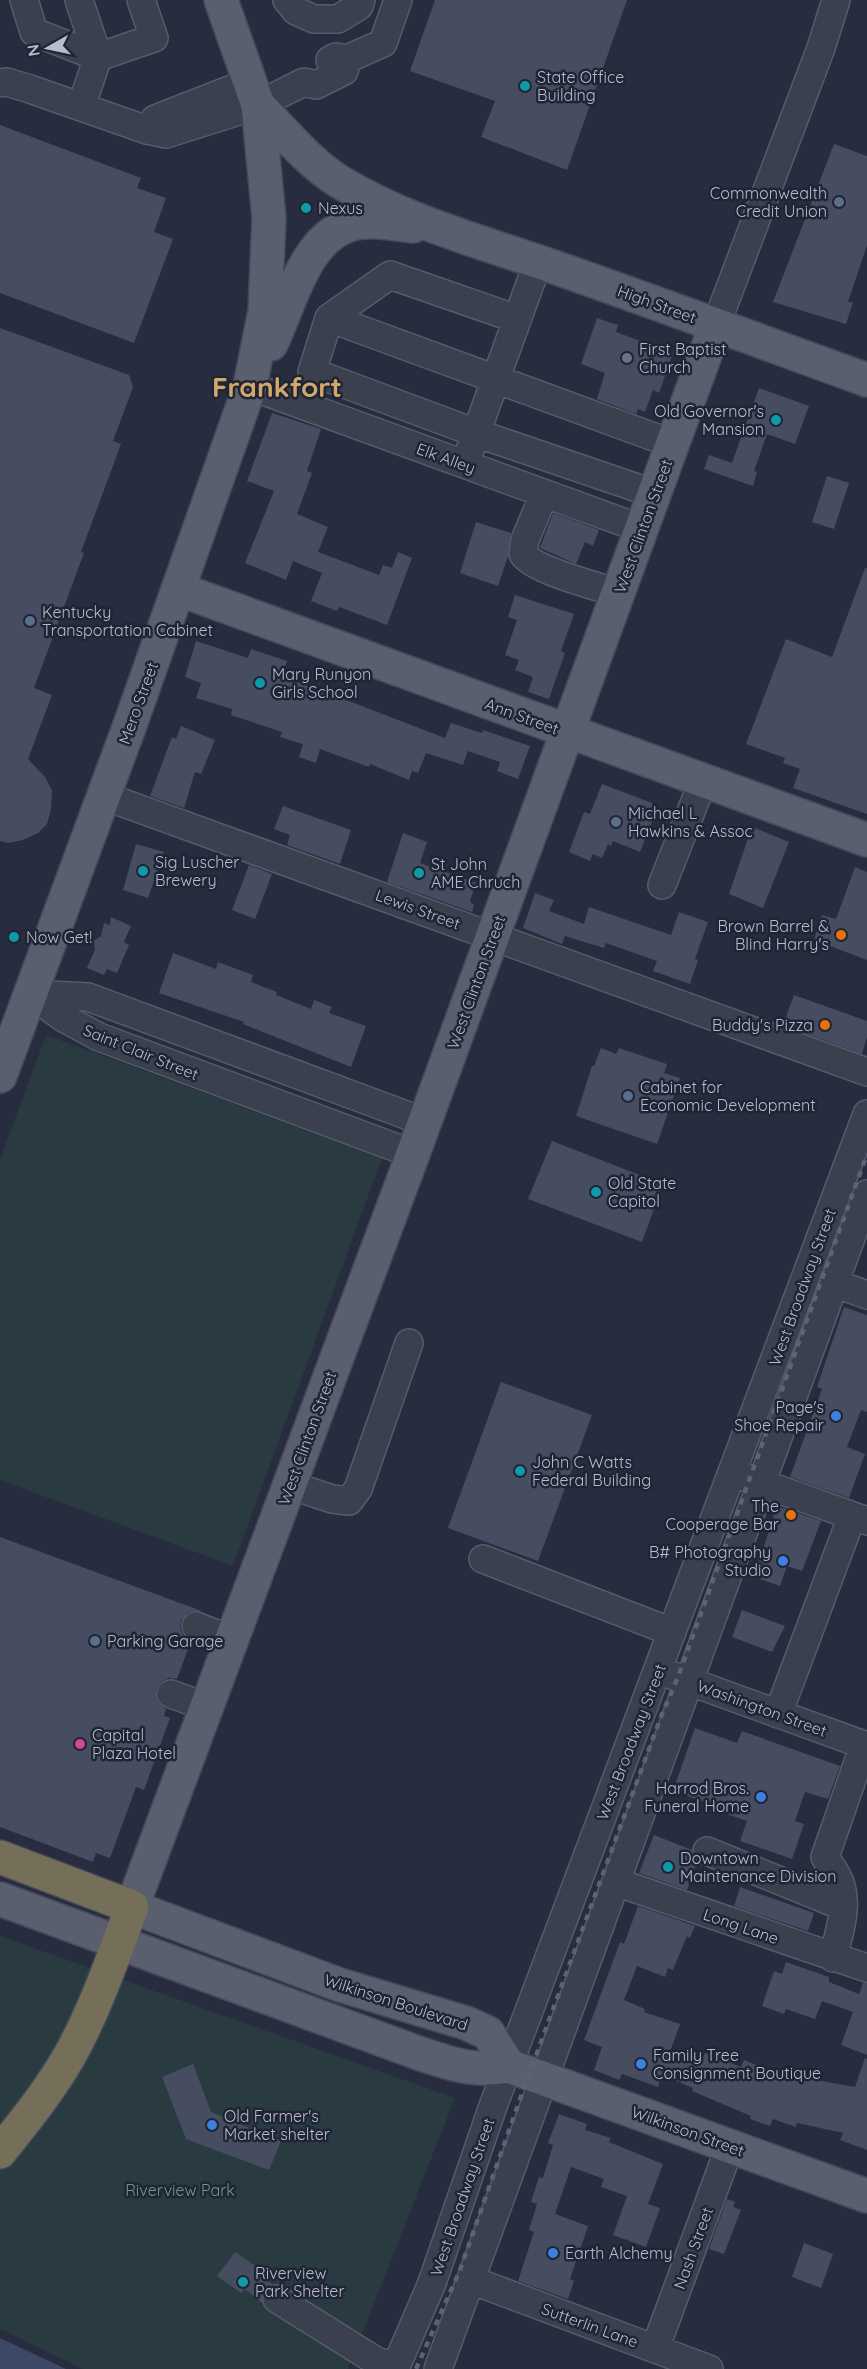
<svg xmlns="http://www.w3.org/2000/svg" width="867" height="2369" font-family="Quicksand,sans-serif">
  <rect width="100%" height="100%" fill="#272d3f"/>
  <path fill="#293a41" d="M46 1035 382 1158 233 1566 0 1480V1160Z
    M0 1936 455 2098 348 2369H83L0 2329Z"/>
  <path fill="#3d4867" d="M0 2338 66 2369H0Z"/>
  <path fill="#464d61" d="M435 0H627L567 170 481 137 495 101 410 71Z
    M0 125 141 178 137 188 166 198 154 232 173 239 134 343 0 293Z
    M834 144 867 156V245L848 302H853L846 324 773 302Z
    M597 318 618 325 616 332 673 353 659 393 653 390 645 412 638 409 636 414 597 399 605 373 581 364Z
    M0 328 129 375 133 387 113 441 121 444 81 552 84 553 34 688 52 695 28 759 45 777 52 790 51 810 47 824 38 833 23 840 8 843 0 841Z
    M759 388 809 406 795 444 767 434 754 471 757 472 753 486 704 469 709 455 732 463Z
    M272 413 321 429 307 471 312 473 297 514 328 527 318 552 379 575 383 565 392 568 398 552 412 558 387 625 339 607 337 611 311 601 322 573 293 561 286 580 245 563 274 491 247 481Z
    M827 476 849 483 834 529 812 522Z
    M553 513 599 530 593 546 585 542 576 564 540 548Z
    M476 522 511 533 508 556 498 586 460 573Z
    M865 568H867V814L793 788 800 769 783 763 785 758 746 744 786 639 832 657Z
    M515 595 574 614 561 651 565 653 549 699 528 692 533 677 515 670 519 660 505 655 517 620 508 617Z
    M196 641 248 658 251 649 287 661 282 677 320 690 445 738 451 723 482 733 483 730 530 746 518 779 497 771 500 762 468 751 463 765 426 753 418 773 412 771 409 780 370 764 369 767 320 749 316 763 299 757 303 744 280 737 282 732 231 715 232 709 196 698 201 683 185 677Z
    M181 726 215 740 201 774 195 772 184 808 150 796 172 737 176 739Z
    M602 784 652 803 654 817 640 852 613 841 611 846 608 844 602 858 593 854 590 861 569 852 584 812 590 814Z
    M283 806 351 830 340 864 287 845 290 835 274 829Z
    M752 827 789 842 763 908 729 894Z
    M403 833 427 842 420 863 476 883 470 901 474 905 472 912 387 882Z
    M136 844 164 852 148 898 123 890Z
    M249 865 272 874 255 919 232 910Z
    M855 867 867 872V960L814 940 822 915 836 919Z
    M535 893 554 900 549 911 584 924 589 907 671 935 679 912 708 922 695 959 698 960 690 984 653 971 657 961 606 943 604 948 565 936 562 944 523 928Z
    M111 917 131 926 124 942 129 945 117 973 107 969 104 975 87 968 95 950 94 941 101 936 104 923 110 925Z
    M173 953 216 969 218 962 253 975 251 982 277 992 276 995 311 1009 314 1000 332 1007 329 1013 366 1026 351 1067 243 1024 244 1022 159 993Z
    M794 995 867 1021V1037L862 1054 783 1025Z
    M601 1048 616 1054 619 1048 667 1064 664 1073 680 1078 657 1144 576 1116 592 1066H594Z
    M552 1141 663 1184 642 1242 528 1199Z
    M844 1307 867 1315V1412L861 1410 847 1447 865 1454 849 1498 790 1477 822 1389 817 1387Z
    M501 1382 592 1415 538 1561 448 1528Z
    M777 1506 821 1521 802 1571 787 1566 780 1586 754 1577Z
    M0 1537 202 1611H193L187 1613 181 1621 180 1628 183 1635 191 1641 177 1679 169 1678 161 1682 156 1689V1697L159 1704 166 1709 164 1716 170 1718 144 1790 136 1787 110 1858 96 1853 93 1862 0 1827Z
    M742 1610 785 1626 772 1652 732 1637Z
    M695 1728 737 1743 742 1731 840 1766 828 1799 805 1792 795 1821 804 1824 792 1859 740 1841 747 1821 715 1810 716 1806 673 1791Z
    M654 1835 692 1850V1854L697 1862 687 1890 639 1873Z
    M740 1887 814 1913 808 1931 734 1906Z
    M638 1906 695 1926 690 1938 687 1936 673 1970 668 1968 665 1977 637 1966 624 2000 645 2009 644 2012 680 2024 670 2052 700 2065 705 2053 741 2067 744 2060 792 2079 796 2069 813 2075 811 2079 855 2087 865 2058 867 2059V2150L840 2140 843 2133 797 2123 796 2127 773 2119 770 2126 750 2119 751 2116 692 2091 693 2088 662 2075 658 2087 622 2074 619 2080 594 2070 602 2047 584 2040 620 1942 624 1944Z
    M786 1962 829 1977V1982L859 1994 863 1983H867V2055L841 2045 853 2012 822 2001 815 2019 786 2009 784 2014 762 2006 774 1971 782 1974Z
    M193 2064 211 2112 281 2141 269 2170 186 2139 162 2077Z
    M559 2114 587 2124 585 2130 611 2138 609 2142 663 2164 648 2204 660 2208 646 2247 613 2235 627 2196 601 2187 604 2179 571 2167 555 2214 588 2226 570 2279 574 2281 568 2299 518 2281 534 2232 529 2230 537 2204 531 2202 539 2177 543 2178 553 2145 548 2143Z
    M727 2199 735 2202 733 2207 741 2210 724 2254 709 2249Z
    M804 2243 833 2254 821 2288 792 2277Z
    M235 2252 259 2268 255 2273 273 2284 263 2291 262 2303 245 2289 241 2293 217 2276Z"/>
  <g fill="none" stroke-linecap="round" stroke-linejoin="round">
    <defs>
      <path id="minor" d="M24 0 34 32 98 57 154 38 141 0
        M79 0 98 57 81 107
        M287 0 296 11 314 19H338L359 6 361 0
        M330 60 336 57 347 59 383 43 398 0
        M250 82 155 119 147 130 166 134 258 105 304 82 316 85 344 71 347 59
        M0 83 7 82 30 89 147 130
        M329 318 673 444
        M517 319 390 275 329 318 312 372 476 433 655 494
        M716 325 821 48 836 0
        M250 386 642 529
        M470 450 538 262
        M544 494 525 540 523 554C535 571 597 586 618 593
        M104 796 867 1072
        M662 885 703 781
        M31 994 88 997 425 1122
        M31 994 62 1017 99 1037 413 1154
        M834 1283 867 1295
        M744 1477 867 1521
        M290 1485 332 1499 349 1501 358 1489 409 1343
        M483 1559 672 1632
        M196 1626 232 1640
        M674 1676 867 1746
        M171 1694 207 1707
        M778 1714 852 1516
        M707 1851 842 1906
        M616 1882 867 1968
        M833 1958C839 1933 850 1903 838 1878 835 1871 829 1864 825 1857L864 1745
        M471 2280 709 2369
        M277 2299 376 2361 396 2366
        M655 2349 730 2146
        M395 2369 432 2283 492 2109 867 1114
        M438 2369 867 1194"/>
      <path id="major" d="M258 105C283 131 309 163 340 182 404 221 481 242 551 266 657 303 762 342 867 380
        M271 344C290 305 304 239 349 225 369 218 393 224 413 226
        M178 589 867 840
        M0 1076 131 722 250 386 265 311 269 218 258 105 221 0
        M0 1899 421 2054C456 2065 472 2072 509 2066L867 2196
        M509 2066 488 2033 466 2023 340 1985 132 1907 413 1154 716 325"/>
      <path id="highway" d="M0 1857 132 1907C113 1957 96 2008 70 2055 50 2090 25 2121 0 2152"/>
    </defs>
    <use href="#minor" stroke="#555b6a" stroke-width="30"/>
    <use href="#major" stroke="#444959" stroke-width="36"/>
    <use href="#highway" stroke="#424857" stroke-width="36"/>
    <use href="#minor" stroke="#3b404f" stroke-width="27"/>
    <use href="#major" stroke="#595f6f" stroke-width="33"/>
    <use href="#highway" stroke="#756e58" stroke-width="33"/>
    <path stroke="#5d6376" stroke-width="4.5" stroke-dasharray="6 6" stroke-linecap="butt" d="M416 2369 460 2270 524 2088 662 1714 678 1677 867 1154"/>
  </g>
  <g fill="#0f9aa8" stroke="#1f2535" stroke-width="2">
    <circle cx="525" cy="86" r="6"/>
    <circle cx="306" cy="208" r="6"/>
    <circle cx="776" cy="420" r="6"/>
    <circle cx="260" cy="683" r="6"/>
    <circle cx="143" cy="871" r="6"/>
    <circle cx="419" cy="873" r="6"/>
    <circle cx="14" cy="937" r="6"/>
    <circle cx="596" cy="1192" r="6"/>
    <circle cx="520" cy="1471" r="6"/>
    <circle cx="668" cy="1867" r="6"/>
    <circle cx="243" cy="2282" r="6"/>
  </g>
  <g fill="#5c6f8a" stroke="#1f2535" stroke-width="2">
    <circle cx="839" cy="202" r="6"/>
    <circle cx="30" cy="621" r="6"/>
    <circle cx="616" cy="822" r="6"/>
    <circle cx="628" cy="1096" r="6"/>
    <circle cx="95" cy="1641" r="6"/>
  </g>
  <circle fill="#6b7280" stroke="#1f2535" stroke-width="2" cx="627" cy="358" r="6"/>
  <g fill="#e8710a" stroke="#1f2535" stroke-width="2">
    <circle cx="841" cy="935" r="6"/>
    <circle cx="825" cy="1025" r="6"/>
    <circle cx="791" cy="1515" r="6"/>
  </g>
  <g fill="#3f7fe0" stroke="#1f2535" stroke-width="2">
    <circle cx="836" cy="1416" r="6"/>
    <circle cx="783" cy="1561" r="6"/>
    <circle cx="761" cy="1797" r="6"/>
    <circle cx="641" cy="2064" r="6"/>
    <circle cx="212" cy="2125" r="6"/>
    <circle cx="553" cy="2253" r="6"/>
  </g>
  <circle fill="#d1479c" stroke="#1f2535" stroke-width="2" cx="80" cy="1744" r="6"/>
  <g text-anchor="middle" stroke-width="5" stroke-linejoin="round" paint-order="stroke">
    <g font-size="16" fill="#b7bbca" stroke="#1f2535" text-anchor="start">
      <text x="537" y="83">State Office<tspan x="537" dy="18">Building</tspan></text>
      <text x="827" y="199" text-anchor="end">Commonwealth<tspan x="827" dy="18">Credit Union</tspan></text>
      <text x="318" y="214">Nexus</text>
      <text x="639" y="355">First Baptist<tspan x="639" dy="18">Church</tspan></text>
      <text x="764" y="417" text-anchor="end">Old Governor's<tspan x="764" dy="18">Mansion</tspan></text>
      <text x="42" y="618">Kentucky<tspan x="42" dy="18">Transportation Cabinet</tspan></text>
      <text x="272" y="680">Mary Runyon<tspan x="272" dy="18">Girls School</tspan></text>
      <text x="628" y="819">Michael L<tspan x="628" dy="18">Hawkins &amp; Assoc</tspan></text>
      <text x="155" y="868">Sig Luscher<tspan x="155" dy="18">Brewery</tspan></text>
      <text x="431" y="870">St John<tspan x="431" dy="18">AME Chruch</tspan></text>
      <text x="829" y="932" text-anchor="end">Brown Barrel &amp;<tspan x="829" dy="18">Blind Harry's</tspan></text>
      <text x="26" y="943">Now Get!</text>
      <text x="813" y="1031" text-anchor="end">Buddy's Pizza</text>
      <text x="640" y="1093">Cabinet for<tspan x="640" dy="18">Economic Development</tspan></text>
      <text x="608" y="1189">Old State<tspan x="608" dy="18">Capitol</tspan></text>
      <text x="824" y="1413" text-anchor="end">Page's<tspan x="824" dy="18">Shoe Repair</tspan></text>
      <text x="532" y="1468">John C Watts<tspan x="532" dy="18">Federal Building</tspan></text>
      <text x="779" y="1512" text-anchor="end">The<tspan x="779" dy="18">Cooperage Bar</tspan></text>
      <text x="771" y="1558" text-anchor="end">B# Photography<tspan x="771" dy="18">Studio</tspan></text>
      <text x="107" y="1647">Parking Garage</text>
      <text x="92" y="1741">Capital<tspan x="92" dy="18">Plaza Hotel</tspan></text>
      <text x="749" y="1794" text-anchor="end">Harrod Bros.<tspan x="749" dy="18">Funeral Home</tspan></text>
      <text x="680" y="1864">Downtown<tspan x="680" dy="18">Maintenance Division</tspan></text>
      <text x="653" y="2061">Family Tree<tspan x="653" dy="18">Consignment Boutique</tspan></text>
      <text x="224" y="2122">Old Farmer's<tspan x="224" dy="18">Market shelter</tspan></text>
      <text x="565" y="2259">Earth Alchemy</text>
      <text x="255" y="2279">Riverview<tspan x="255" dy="18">Park Shelter</tspan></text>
    </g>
    <g font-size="16" fill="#b7bbca" stroke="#1f2535">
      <text transform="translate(657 304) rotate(20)" y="6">High Street</text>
      <text transform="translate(446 458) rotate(20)" y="6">Elk Alley</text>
      <text transform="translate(643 526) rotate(-70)" y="6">West Clinton Street</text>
      <text transform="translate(138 703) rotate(-70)" y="6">Mero Street</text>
      <text transform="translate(522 716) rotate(20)" y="6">Ann Street</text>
      <text transform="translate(418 909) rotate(20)" y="6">Lewis Street</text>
      <text transform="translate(476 982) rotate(-70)" y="6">West Clinton Street</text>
      <text transform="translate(141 1052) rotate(22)" y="6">Saint Clair Street</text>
      <text transform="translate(802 1287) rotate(-70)" y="6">West Broadway Street</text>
      <text transform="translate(307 1438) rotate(-70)" y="6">West Clinton Street</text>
      <text transform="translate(762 1708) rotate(20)" y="6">Washington Street</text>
      <text transform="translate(631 1742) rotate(-69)" y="6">West Broadway Street</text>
      <text transform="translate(741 1926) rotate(19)" y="6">Long Lane</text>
      <text transform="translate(396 2002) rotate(18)" y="6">Wilkinson Boulevard</text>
      <text transform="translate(688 2131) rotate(20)" y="6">Wilkinson Street</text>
      <text transform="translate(462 2197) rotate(-71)" y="6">West Broadway Street</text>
      <text transform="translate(693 2248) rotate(-70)" y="6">Nash Street</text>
      <text transform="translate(590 2325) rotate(20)" y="6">Sutterlin Lane</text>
    </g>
    <g font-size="16" fill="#6f9a80" stroke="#1f2535">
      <text x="180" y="2196">Riverview Park</text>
    </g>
    <g font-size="28" font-weight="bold" fill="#d1a76b" stroke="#1f2535">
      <text x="277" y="397">Frankfort</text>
    </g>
  </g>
  <g transform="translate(48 48) rotate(261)" stroke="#1f2535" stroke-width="4.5" paint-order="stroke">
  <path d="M0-4.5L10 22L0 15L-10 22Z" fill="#b7bbca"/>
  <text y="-9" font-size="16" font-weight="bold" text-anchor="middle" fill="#b7bbca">N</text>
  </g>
</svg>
